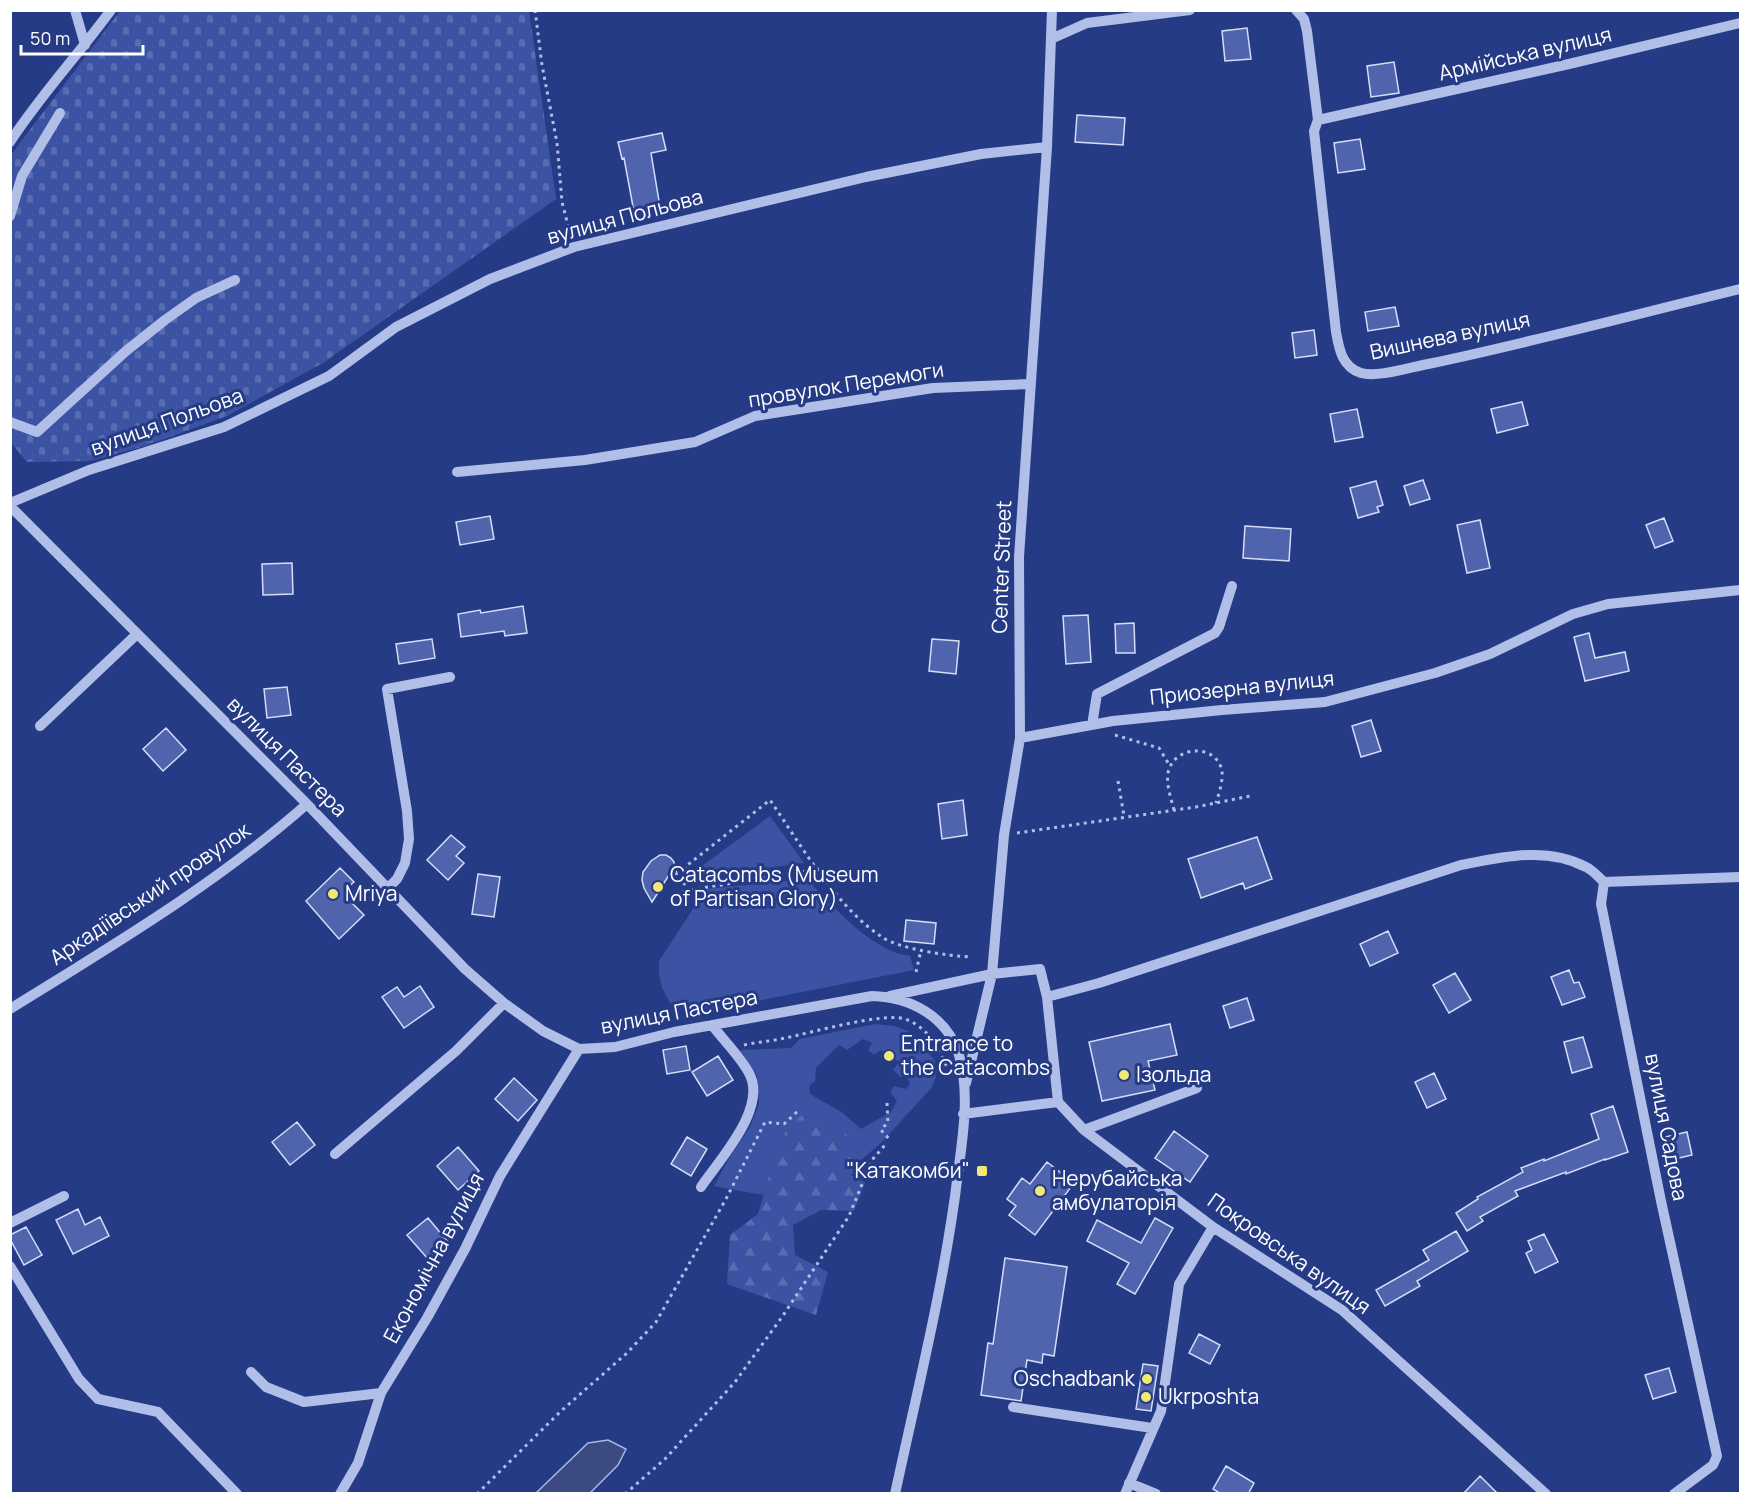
<svg xmlns="http://www.w3.org/2000/svg" width="1751" height="1504" font-family="Manrope,sans-serif">
  <defs>
    <pattern id="forest-firs" width="22" height="20" patternUnits="userSpaceOnUse" patternTransform="scale(1.5)"><rect width="22" height="20" fill="#3b53a2"/><path d="M5 1l3.5 6h-7zM16 11l3.5 6h-7z" fill="#586db0"/></pattern>
    <pattern id="cemetery-stones" width="16" height="16" patternUnits="userSpaceOnUse" patternTransform="scale(1.5)"><rect width="16" height="16" fill="#3b53a2"/><path d="M2 7V4a2 2 0 0 1 4 0v3zM10 15v-3a2 2 0 0 1 4 0v3z" fill="#586db0"/></pattern>
  </defs>
  <rect width="100%" height="100%" fill="#263b86"/>
  <path fill="#3b53a2" fill-rule="evenodd" d="M770 816 804 863 699 877 695 871Z
    M807 879C834 907 871 951 910 956L914 970 717 1009 684 1010 670 1003 662 988 659 974V961L706 889Z
    M875 1024 895 1026 910 1032 935 1061 936 1077 932 1087 882 1142 861 1160 856 1141 785 1132 763 1195 714 1186 728 1160 750 1127 759 1104 757 1075 740 1050 791 1048 800 1039ZM863 1039 872 1043 868 1050 874 1055 881 1050 899 1062 893 1070 901 1077 906 1075 910 1083 906 1089 894 1086 890 1092 897 1101 891 1112 861 1129 843 1113 810 1094 809 1086 815 1081 816 1068 839 1045 847 1050Z"/>
  <path fill="url(#forest-firs)" d="M804 1113 823 1119 856 1141 861 1160 851 1175 865 1183 854 1211 821 1210 793 1225 795 1255 828 1272 816 1315 727 1284 730 1235 758 1214 769 1176 785 1132Z"/>
  <path fill="url(#cemetery-stones)" d="M120 11H529L556 199 323 363 227 416 145 446 90 461 27 462 11 443 10 156Z"/>
  <path fill="#3b4b81" stroke="#a6b6e9" stroke-width="1.5" d="M608 1440 626 1449 618 1465 590 1493H536L588 1443Z"/>
  <path fill="#4f64ad" stroke="#d5ddf6" stroke-width="1.5" d="M1247 28 1251 59 1225 61 1222 31Z
    M1394 62 1399 93 1371 97 1367 66Z
    M1077 115 1125 118 1123 145 1075 142Z
    M662 133 666 150 651 153 660 207 634 212 624 158 622 159 618 142Z
    M1360 139 1365 169 1338 173 1334 143Z
    M1395 307 1399 326 1368 331 1365 312Z
    M1314 330 1317 355 1295 358 1292 333Z
    M1522 402 1528 425 1497 433 1491 409Z
    M1357 409 1363 437 1335 442 1330 414Z
    M1423 480 1430 499 1410 505 1404 486Z
    M1376 481 1383 505 1377 507 1379 512 1358 518 1350 488Z
    M490 516 494 539 460 545 456 522Z
    M1664 518 1673 541 1655 548 1646 525Z
    M1480 520 1490 568 1467 573 1457 525Z
    M1245 526 1291 529 1289 561 1243 558Z
    M292 563 293 594 263 595 262 564Z
    M523 606 527 633 505 636 504 631 461 637 458 614 480 610 481 613Z
    M1088 615 1091 662 1066 664 1063 616Z
    M1134 623 1135 653H1116L1115 624Z
    M1589 633 1595 658 1625 652 1629 671 1585 681 1574 637Z
    M432 639 435 658 399 664 396 644Z
    M932 639 959 641 956 674 929 671Z
    M287 687 291 715 267 718 264 689Z
    M1371 720 1381 751 1361 757 1352 726Z
    M166 728 186 750 163 771 143 749Z
    M963 800 967 835 942 839 938 804Z
    M451 835 465 847 456 856 464 863 448 880 427 860Z
    M1257 837 1272 879 1245 889 1243 883 1201 898 1188 859Z
    M660 855H666L671 858 674 862 677 874 669 875 652 902 644 888 642 880 643 872 651 861Z
    M340 868 354 882 347 888 358 900 353 904 364 915 339 939 306 901Z
    M478 874 500 877 494 917 472 914Z
    M906 920 936 923 934 944 904 941Z
    M1388 931 1398 953 1370 966 1360 944Z
    M1569 970 1574 983 1579 982 1585 997 1562 1005 1551 977Z
    M1455 973 1471 1000 1449 1013 1433 985Z
    M420 986 434 1007 404 1028 382 997 397 987 404 997Z
    M1247 998 1254 1020 1230 1028 1223 1006Z
    M1170 1024 1177 1055 1148 1061 1155 1090 1102 1101 1089 1042Z
    M1583 1037 1592 1067 1572 1073 1564 1042Z
    M686 1046 690 1070 667 1074 663 1050Z
    M718 1056 733 1080 707 1096 692 1072Z
    M1434 1073 1446 1099 1427 1108 1415 1082Z
    M514 1078 537 1100 518 1121 495 1099Z
    M1613 1106 1628 1152 1605 1160V1159L1566 1174V1172L1515 1191 1518 1196 1480 1217 1483 1221 1467 1231 1456 1213 1478 1199 1477 1197 1523 1172 1521 1168 1544 1159V1161L1599 1139 1591 1114Z
    M297 1122 315 1145 290 1165 272 1142Z
    M1174 1131 1208 1156 1190 1182 1155 1158Z
    M1687 1132 1692 1155 1666 1161 1661 1138Z
    M687 1137 707 1149 691 1176 671 1164Z
    M458 1147 479 1171 458 1190 437 1166Z
    M1047 1162 1074 1183 1035 1235 1009 1215 1016 1206 1007 1199 1022 1178 1030 1184Z
    M78 1209 85 1225 100 1217 109 1236 73 1254 56 1220Z
    M428 1218 448 1242 428 1259 407 1235Z
    M1155 1218 1173 1228 1135 1294 1117 1284 1129 1263 1087 1241 1097 1220 1141 1243Z
    M26 1227 42 1255 24 1265 10 1239V1235Z
    M1456 1231 1468 1251 1417 1281 1420 1286 1385 1306 1376 1290 1429 1260 1423 1250Z
    M1544 1234 1558 1262 1535 1273 1526 1253 1532 1250 1528 1241Z
    M1005 1258 1067 1267 1054 1356 1043 1354 1042 1363 1027 1360 1021 1401 981 1395 988 1343 993 1344Z
    M1199 1334 1220 1345 1210 1364 1189 1353Z
    M1143 1364 1158 1366 1151 1411 1136 1409Z
    M1669 1368 1676 1392 1653 1399 1645 1375Z
    M1226 1466 1254 1483 1248 1494H1221L1213 1489Z
    M1480 1476 1498 1494H1463Z"/>
  <g fill="none" stroke-linecap="round" stroke-linejoin="round">
    <path stroke="#b1bee8" stroke-width="3" stroke-dasharray="3 4.5" stroke-linecap="butt" d="M535 10 542 65 557 143 562 202 571 237
      M1115 735 1159 748 1170 766
      M1118 781 1124 816
      M1174 810C1171 798 1166 785 1168 773 1173 746 1216 742 1222 771 1223 782 1219 793 1216 803
      M1017 833 1196 807 1250 796
      M819 869 684 891 685 867 770 800C801 845 836 907 882 937 899 949 949 956 971 957
      M916 972 921 950
      M744 1045C758 1042 772 1041 785 1038 811 1033 882 1012 905 1019 928 1027 941 1050 948 1071
      M887 1103 888 1122 881 1130 890 1140
      M477 1494 561 1411 627 1353 656 1322 726 1199 765 1122 784 1124 799 1110
      M625 1494 665 1459 735 1382 782 1317 849 1216 872 1160 885 1145"/>
    <path stroke="#b1bee8" stroke-width="10" d="M75 10 85 45
      M1296 10 1304 19 1307 31 1318 120 1314 131 1336 332C1339 349 1342 367 1361 373 1377 378 1411 367 1428 364 1533 342 1637 314 1740 289
      M1051 39 1087 23 1190 10
      M1318 120 1569 64 1740 23
      M10 142C40 96 78 55 111 10
      M10 216 22 176 60 113
      M10 422 37 432 126 351 165 320 196 298 235 280
      M457 472 585 460 695 442 755 416 933 388 1031 384
      M10 503 89 470 224 427 329 376 396 327 490 279 574 247 866 177 981 154 1047 147
      M10 506 307 804 465 969 504 1003 543 1031 579 1049 615 1047 674 1032 872 996C910 997 947 1016 959 1055 970 1092 963 1136 958 1173 945 1281 918 1387 895 1494
      M1092 725 1097 694 1215 633 1219 627 1232 586
      M40 726 137 634
      M1020 738 1113 721 1222 710 1325 702 1435 673 1490 654 1573 614 1608 604 1740 590
      M388 888 397 879 405 863 409 839 407 811 387 689 450 677
      M890 996 992 974 1040 969 1047 997 1099 983 1461 865C1502 857 1547 846 1586 867 1593 870 1598 877 1604 882
      M10 1009C113 945 216 884 307 804
      M966 1083 992 974 1004 835 1020 738 1019 557 1047 147 1052 10
      M1058 1102 1084 1130 1213 1227 1342 1310 1546 1494
      M963 1114 1058 1102 1047 997
      M1084 1130 1197 1088
      M335 1154 456 1051 504 1003
      M701 1187C720 1159 768 1108 749 1073 740 1056 724 1041 712 1025
      M10 1223 64 1196
      M10 1266 79 1379 98 1399 158 1412 237 1494
      M251 1372 266 1387 304 1402 381 1393
      M1013 1407 1152 1428
      M1129 1483 1156 1494
      M340 1494 358 1463 381 1393 427 1318 465 1249 500 1176 579 1049
      M1125 1494 1161 1411 1179 1284 1213 1227
      M1674 1494 1713 1465 1717 1456 1661 1201 1601 904 1604 882 1740 877"/>
  </g>
  <g fill="#f1e876" stroke="#263b86" stroke-width="2">
    <circle cx="658" cy="887" r="6"/>
    <circle cx="333" cy="894" r="6"/>
    <circle cx="889" cy="1056" r="6"/>
    <circle cx="1124" cy="1075" r="6"/>
    <rect x="976" y="1165" width="12" height="12" rx="3"/>
    <circle cx="1040" cy="1191" r="6"/>
    <circle cx="1147" cy="1379" r="6"/>
    <circle cx="1146" cy="1397" r="6"/>
  </g>
  <g text-anchor="middle" stroke-width="6" stroke-linejoin="round" paint-order="stroke">
    <g font-size="21" fill="#fff" stroke="#263b86">
      <text transform="translate(1525 54) rotate(-13)" y="7">Армійська вулиця</text>
      <text transform="translate(625 217) rotate(-15)" y="7">вулиця Польова</text>
      <text transform="translate(1450 336) rotate(-12)" y="7">Вишнева вулиця</text>
      <text transform="translate(846 385) rotate(-9)" y="7">провулок Перемоги</text>
      <text transform="translate(167 422) rotate(-20)" y="7">вулиця Польова</text>
      <text transform="translate(1002 567) rotate(-88)" y="7">Center Street</text>
      <text transform="translate(1242 688) rotate(-6)" y="7">Приозерна вулиця</text>
      <text transform="translate(287 757) rotate(45)" y="7">вулиця Пастера</text>
      <text transform="translate(150 894) rotate(-34)" y="7">Аркадіївський провулок</text>
      <text transform="translate(679 1012) rotate(-11)" y="7">вулиця Пастера</text>
      <text transform="translate(1666 1127) rotate(79)" y="7">вулиця Садова</text>
      <text transform="translate(1289 1254) rotate(35)" y="7">Покровська вулиця</text>
      <text transform="translate(434 1258) rotate(-62)" y="7">Економічна вулиця</text>
    </g>
    <g font-size="21" fill="#fff" stroke="#263b86" text-anchor="start">
      <text x="670" y="882">Catacombs (Museum<tspan x="670" dy="24">of Partisan Glory)</tspan></text>
      <text x="345" y="901">Mriya</text>
      <text x="901" y="1051">Entrance to<tspan x="901" dy="24">the Catacombs</tspan></text>
      <text x="1136" y="1082">Ізольда</text>
      <text x="970" y="1178" text-anchor="end">"Катакомби"</text>
      <text x="1052" y="1186">Нерубайська<tspan x="1052" dy="24">амбулаторія</tspan></text>
      <text x="1135" y="1386" text-anchor="end">Oschadbank</text>
      <text x="1158" y="1404">Ukrposhta</text>
    </g>
  </g>
  <rect width="1751" height="1504" fill="none" stroke="#ffffff" stroke-width="24"/>
  <path d="M21 45v9h122v-9" fill="none" stroke="#ffffff" stroke-width="3"/>
  <text x="30" y="45" font-size="18" fill="#ffffff" stroke="#263b86" stroke-width="4.5" paint-order="stroke">50 m</text>
</svg>
